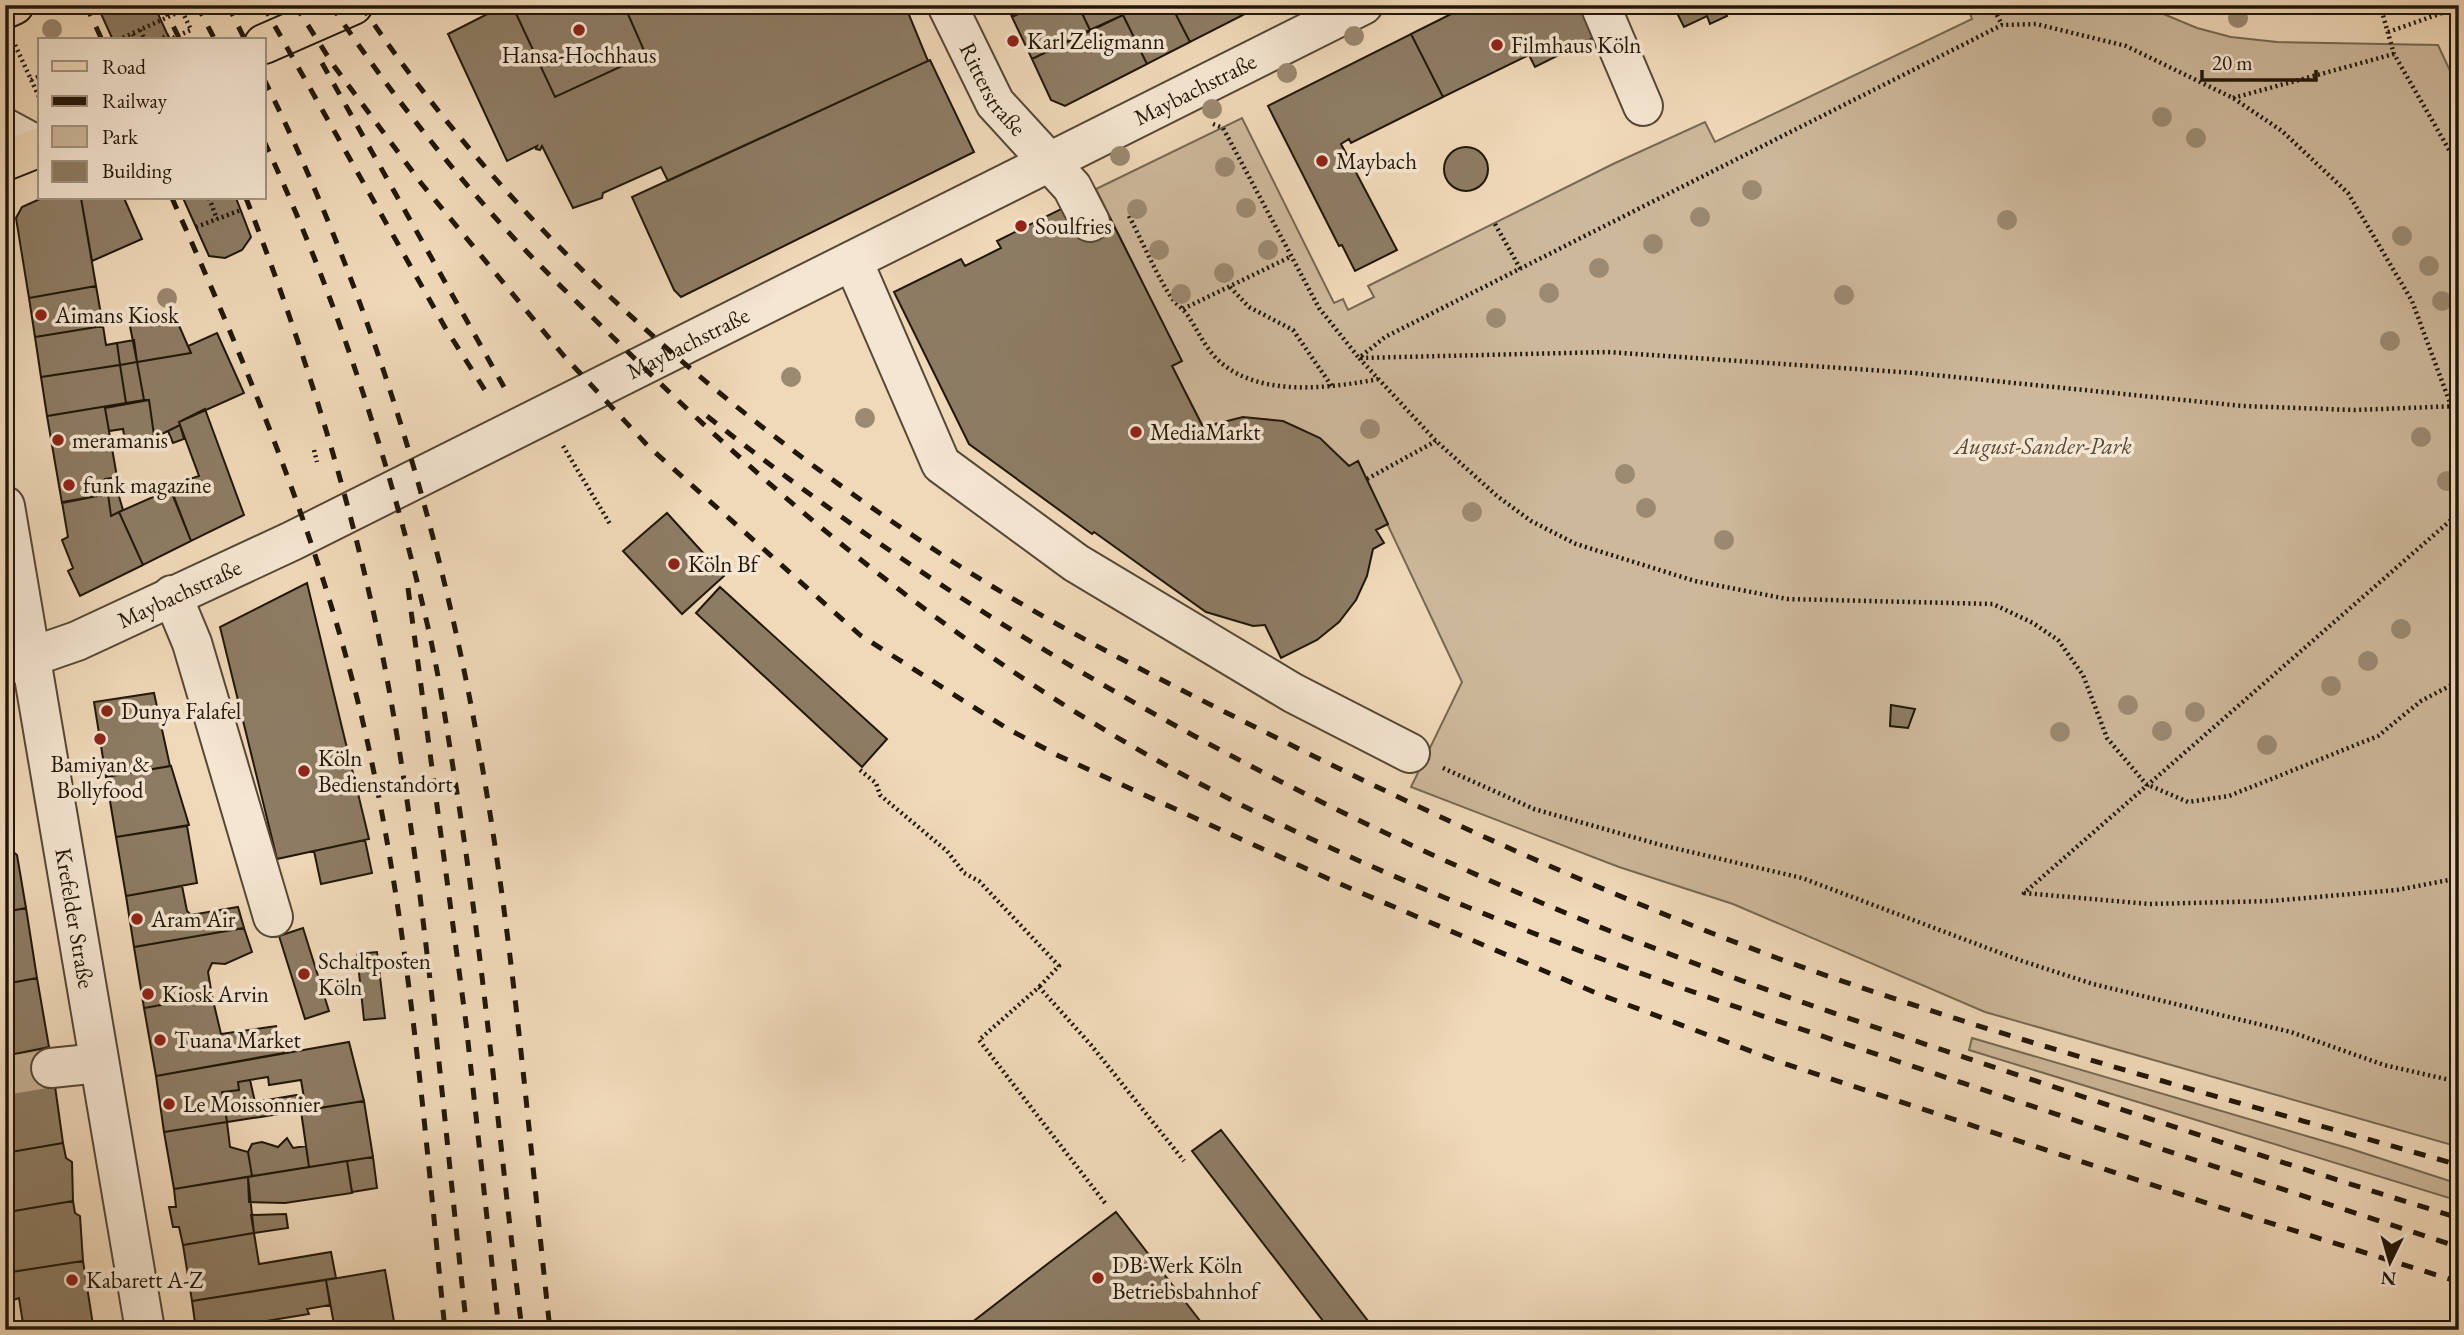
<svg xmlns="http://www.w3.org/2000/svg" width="2464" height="1335" font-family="'EB Garamond',serif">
  <rect width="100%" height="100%" fill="#f0d9b9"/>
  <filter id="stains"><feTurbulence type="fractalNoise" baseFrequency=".00286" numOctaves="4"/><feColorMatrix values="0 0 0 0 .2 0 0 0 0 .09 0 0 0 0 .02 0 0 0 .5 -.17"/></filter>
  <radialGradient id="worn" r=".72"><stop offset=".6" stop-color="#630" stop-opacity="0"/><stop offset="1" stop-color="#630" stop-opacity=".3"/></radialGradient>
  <path fill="#cdb89b" stroke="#776852" stroke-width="2" d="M1967 5H2142L2197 28 2231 37 2277 42 2438 45 2459 90V1147L1985 1012 1733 904 1619 867 1411 787 1462 682 1358 462 1349 466C1299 418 1270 410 1203 427L1172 366 1181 360 1096 189 1242 118 1334 303 1343 299 1348 310 1374 297 1368 286 1372 284 1613 164 1705 122 1715 142 1972 19Z
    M1972 1038 2351 1149 2459 1184V1201L1969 1050Z"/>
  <path fill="#8d7c64" stroke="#211708" stroke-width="2" d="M97 5H154L170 40H113Z
    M505 5H512L555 97 646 55 624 5H905L928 61 668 181 661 167 603 193 602 198 573 208 542 146 540 150 536 149 537 146 507 161 448 34Z
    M512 5H624L646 55 555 97Z
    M1007 5H1037L1012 17Z
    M1037 5H1078L1090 30 1032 59 1012 17Z
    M1078 5H1118L1123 15 1090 30Z
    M1118 5H1171L1190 42 1147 64Z
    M1171 5H1236L1241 16 1190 42Z
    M1236 5H1263L1241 16Z
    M1469 5H1582L1597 36 1535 67 1529 55 1443 97 1411 34Z
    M1728 5 1723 8 1727 16 1710 24 1707 16 1684 27 1673 5Z
    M1123 15 1147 64 1065 106 1051 100 1032 59Z
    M1411 34 1443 97 1351 143 1349 139 1341 144 1397 250 1355 271 1342 245 1339 246 1268 106Z
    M930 60 974 152 681 297 674 290 632 197Z
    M1444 169a22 22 0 1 1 44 0a22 22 0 1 1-44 0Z
    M42 198H81L96 286 29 298 16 218 22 207Z
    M81 198H124L142 239 92 261Z
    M183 198H236L251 237 242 250 225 258 209 256Z
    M1065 207 1078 234 1109 216 1182 361 1172 366 1203 427 1243 417 1283 421 1320 438 1349 466 1358 461 1388 524 1376 530 1384 543 1373 549 1367 576 1356 600 1339 622 1317 640 1281 658 1265 625 1253 626 1206 612 1094 532 1092 534 969 444 894 292 961 259 965 266 1001 248 997 241Z
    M96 286 103 326 35 337 29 298Z
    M174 314 191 353 137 362 129 321Z
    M103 326 106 345 117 343 120 365 41 377 35 337Z
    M217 333 244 393 179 422 180 425 152 439 154 435 149 400H144L137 362 191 353 188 346Z
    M134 340 137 362 120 365 117 343Z
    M137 362 144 400 126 403 120 365Z
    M120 365 126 403 47 416 41 377Z
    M149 400 154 435 125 441 123 429 109 431 105 408Z
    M126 403 105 408 117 477 105 479 108 494 62 503 47 416Z
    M205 409 244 515 191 541 169 486 199 476 179 422Z
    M180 425 184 439 173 443 168 431Z
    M171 489 191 541 143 565 119 512Z
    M118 493 123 510 111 516 108 494Z
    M108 494 111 516 119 512 143 565 80 596 68 571 73 568 62 540 68 537 62 502Z
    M667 513 724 576 682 614 623 551Z
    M307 583 369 839 277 859 220 627Z
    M720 587 887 739 862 767 696 613Z
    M154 693 170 766 106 777 94 702Z
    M1891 705 1915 709 1908 728 1890 726Z
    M171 766 189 825 116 837 106 777Z
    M187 826 197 883 126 896 116 837Z
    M365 840 372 873 321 884 314 851Z
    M5 845 17 855 26 908 5 912Z
    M182 886 187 911 191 915 238 907 244 928 134 947 126 896Z
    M26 908 37 978 5 984V912Z
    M244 928 252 952 225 964 212 963 208 972 212 996 144 1008 134 947Z
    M303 928 329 1011 305 1019 279 936Z
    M377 952 385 1018 364 1020 357 954Z
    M37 978 49 1047 5 1056V984Z
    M212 996 221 1034 276 1026 284 1053 156 1076 144 1008Z
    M349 1042 364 1101 306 1110 301 1080 269 1085 268 1077 238 1082 239 1090 222 1092 227 1122 164 1132 156 1076Z
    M49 1047 54 1079 5 1086V1056Z
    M54 1079 63 1143 5 1153V1086Z
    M250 1080 255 1102 303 1094 306 1110 227 1122 222 1092 239 1090 238 1082Z
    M364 1101 373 1157 309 1167 301 1111Z
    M227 1122 230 1147 248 1152 252 1176 174 1189 164 1132Z
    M1221 1130 1375 1330H1330L1192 1151Z
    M287 1138 293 1148 306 1146 309 1167 252 1176 248 1152 252 1144 262 1142 278 1147Z
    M63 1143 66 1158 72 1162 73 1201 8 1212 5 1153Z
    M373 1157 377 1188 352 1192 347 1161Z
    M347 1161 352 1193 285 1203 249 1202 248 1177Z
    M248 1177 254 1233 183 1245 179 1227H173L169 1207H176L174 1189Z
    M73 1201 75 1213 80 1216 83 1261 5 1273V1237L11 1236 8 1212Z
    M1116 1212 1207 1330H962L1050 1262Z
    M286 1214 288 1228 254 1233 251 1215Z
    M254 1233 259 1264 331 1252 336 1278 192 1301 183 1245Z
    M83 1261 93 1325 64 1330H24L19 1298 5 1303V1273Z
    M385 1270 395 1327 335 1330 326 1280Z
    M326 1280 330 1305 307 1309 309 1314 260 1322 262 1330H196L192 1301Z"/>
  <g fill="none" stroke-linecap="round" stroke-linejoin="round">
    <path stroke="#c7b296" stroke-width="38" stroke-dasharray="38 19" stroke-linecap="butt" d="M5 1076 51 1068"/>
    <defs>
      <g id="minor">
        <path id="s1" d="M947 5 995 103 1072 187 1090 222"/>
        <path d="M1600 5 1643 106"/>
        <path d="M5 128 40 147"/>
        <path d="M853 261 941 464 1076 563 1293 693 1410 753"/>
        <path id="s2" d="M5 506 145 1330"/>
        <path d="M172 595 192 643 273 917"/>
        <path id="s3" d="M5 666 77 641 292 541 1363 5"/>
        <path d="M51 1068 99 1063"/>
      </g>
      <path id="major" d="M5 9 14 5
        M264 44 353 5
        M5 161 40 147"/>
    </defs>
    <use href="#minor" stroke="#554834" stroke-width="42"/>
    <use href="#major" stroke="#211708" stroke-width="42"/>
    <path stroke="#211708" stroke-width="4.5" stroke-dasharray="2 3.5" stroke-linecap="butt" d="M1992 5 2002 25
      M2380 5 2394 54 2459 167
      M140 30 145 40
      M2388 32 2459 7
      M133 34 136 40
      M118 40 194 5
      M158 40 169 35
      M168 40 191 30 182 11
      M15 45 40 99
      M31 80 40 76
      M2233 98 2394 54
      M1213 124 1223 128 1319 308 1359 358 1608 352 1915 373 2243 406 2354 410 2459 406
      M209 198 217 219
      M1129 216C1143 243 1155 272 1171 297 1175 303 1181 307 1186 313 1197 328 1204 347 1219 361 1260 398 1330 388 1379 379
      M1495 224 1521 270
      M196 227 241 210
      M1230 287 1249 307 1293 330 1333 388
      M1183 309 1290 257
      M2459 427 2412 301 2348 193 2282 131 2233 98 2126 46 2036 24 2002 25 1385 337 1359 358 1436 441 1497 496 1531 521 1576 544 1695 581 1787 599 1993 604 2033 623 2058 640 2083 675 2107 738 2146 784 2188 802 2229 796 2378 736 2421 701 2459 681
      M563 446 610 524
      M314 450 317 462
      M1367 479 1436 441
      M2459 513 2024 893 2149 904 2271 901 2397 890 2459 878
      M1443 768 1534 809 1661 845 1802 878 2019 960 2093 984 2291 1032 2384 1065 2459 1082
      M860 770 876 783 880 795 947 851 964 873 979 881 1059 966 1039 987
      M1105 1203 979 1040 1039 987 1091 1045 1184 1161"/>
    <use href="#minor" stroke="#f5e6d2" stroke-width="38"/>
    <use href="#major" stroke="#f0d9b9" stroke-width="38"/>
    <path stroke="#211708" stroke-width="5" stroke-dasharray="12 12" stroke-linecap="butt" d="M86 5 102 40
      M163 5 180 40
      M197 5 215 40
      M228 5 245 40
      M263 5 446 329 488 395
      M295 5 334 66 421 183 564 356 649 447 860 635 1008 729 1059 756 1331 880 1596 993 1780 1062 2219 1207 2459 1282
      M331 5C378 75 430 143 485 206 529 257 579 304 627 351 801 523 994 677 1212 790 1430 903 1661 983 1894 1060 2082 1123 2270 1185 2459 1247
      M361 5C512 231 720 411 947 558 1050 625 1161 680 1271 735 1439 819 1611 897 1788 962 2008 1041 2234 1101 2459 1165
      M322 63 504 387
      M264 79C374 302 446 544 486 789 516 968 530 1149 550 1330
      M264 141C335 293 389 459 427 623 440 679 448 736 457 793 485 971 500 1151 522 1330
      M172 198C250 373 325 553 367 740 410 934 425 1133 445 1330
      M246 198C310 363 363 537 393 712 428 916 444 1124 467 1330
      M707 416C978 631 1289 802 1610 931 1752 987 1897 1035 2042 1083 2180 1129 2319 1175 2459 1218
      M408 588 466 1023 499 1330"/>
  </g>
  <g fill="#9b8970">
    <circle cx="2238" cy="18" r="10"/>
    <circle cx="52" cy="29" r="10"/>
    <circle cx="1354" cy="36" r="10"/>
    <circle cx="1287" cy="73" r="10"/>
    <circle cx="1212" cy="109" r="10"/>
    <circle cx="2162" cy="117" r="10"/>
    <circle cx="2196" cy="138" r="10"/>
    <circle cx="1120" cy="156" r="10"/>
    <circle cx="1225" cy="167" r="10"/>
    <circle cx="1752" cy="190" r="10"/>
    <circle cx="1246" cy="208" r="10"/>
    <circle cx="1137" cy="209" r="10"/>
    <circle cx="1700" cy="217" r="10"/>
    <circle cx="2007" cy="220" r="10"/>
    <circle cx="2402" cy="236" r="10"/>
    <circle cx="1653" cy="244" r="10"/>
    <circle cx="1159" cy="250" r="10"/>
    <circle cx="1268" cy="250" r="10"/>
    <circle cx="2429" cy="266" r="10"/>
    <circle cx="1599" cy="268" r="10"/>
    <circle cx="1224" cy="273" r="10"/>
    <circle cx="1549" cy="293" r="10"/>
    <circle cx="1181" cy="294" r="10"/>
    <circle cx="1844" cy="295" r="10"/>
    <circle cx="167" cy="298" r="10"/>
    <circle cx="2442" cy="301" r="10"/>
    <circle cx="1496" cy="318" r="10"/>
    <circle cx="2390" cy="341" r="10"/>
    <circle cx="791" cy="377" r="10"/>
    <circle cx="865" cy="418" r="10"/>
    <circle cx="1370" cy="429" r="10"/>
    <circle cx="2421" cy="437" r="10"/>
    <circle cx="1625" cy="474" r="10"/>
    <circle cx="2447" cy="481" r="10"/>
    <circle cx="1646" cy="508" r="10"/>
    <circle cx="1472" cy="512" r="10"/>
    <circle cx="1724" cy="540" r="10"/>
    <circle cx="2401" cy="629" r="10"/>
    <circle cx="2368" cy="661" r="10"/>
    <circle cx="2331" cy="686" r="10"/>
    <circle cx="2128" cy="705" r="10"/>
    <circle cx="2195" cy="712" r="10"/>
    <circle cx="2162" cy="731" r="10"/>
    <circle cx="2060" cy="732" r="10"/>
    <circle cx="2267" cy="745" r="10"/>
  </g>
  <g fill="#8f2418" stroke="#f5e6d2" stroke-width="2.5">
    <circle cx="579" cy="30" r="7"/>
    <circle cx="1013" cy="41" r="7"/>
    <circle cx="1497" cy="45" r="7"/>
    <circle cx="1322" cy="161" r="7"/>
    <circle cx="1021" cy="226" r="7"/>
    <circle cx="41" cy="315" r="7"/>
    <circle cx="1136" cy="432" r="7"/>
    <circle cx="58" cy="440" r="7"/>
    <circle cx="69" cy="485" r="7"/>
    <circle cx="674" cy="564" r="7"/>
    <circle cx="107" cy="711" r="7"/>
    <circle cx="100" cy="739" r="7"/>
    <circle cx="304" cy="771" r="7"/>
    <circle cx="137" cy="919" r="7"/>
    <circle cx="304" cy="974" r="7"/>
    <circle cx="148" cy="994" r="7"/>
    <circle cx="160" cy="1040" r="7"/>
    <circle cx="169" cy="1104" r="7"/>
    <circle cx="1098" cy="1278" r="7"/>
    <circle cx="72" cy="1280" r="7"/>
  </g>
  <g text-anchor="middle" stroke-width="7" stroke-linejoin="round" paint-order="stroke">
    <g font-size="23" fill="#211708" stroke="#f5e6d2" text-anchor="start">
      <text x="1027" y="49">Karl Zeligmann</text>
      <text x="1511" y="53">Filmhaus Köln</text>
      <text x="579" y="63" text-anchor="middle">Hansa-Hochhaus</text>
      <text x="1336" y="169">Maybach</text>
      <text x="1035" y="234">Soulfries</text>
      <text x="55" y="323">Aimans Kiosk</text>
      <text x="1150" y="440">MediaMarkt</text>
      <text x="72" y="448">meramanis</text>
      <text x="83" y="493">funk magazine</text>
      <text x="688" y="572">Köln Bf</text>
      <text x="121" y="719">Dunya Falafel</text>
      <text x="318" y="766">Köln<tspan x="318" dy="26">Bedienstandort</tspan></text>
      <text x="100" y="772" text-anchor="middle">Bamiyan &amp;<tspan x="100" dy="26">Bollyfood</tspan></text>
      <text x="151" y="927">Aram Air</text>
      <text x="318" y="969">Schaltposten<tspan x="318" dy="26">Köln</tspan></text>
      <text x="162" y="1002">Kiosk Arvin</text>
      <text x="174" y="1048">Tuana Market</text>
      <text x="183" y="1112">Le Moissonnier</text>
      <text x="1112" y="1273">DB-Werk Köln<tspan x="1112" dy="26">Betriebsbahnhof</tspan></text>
      <text x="86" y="1288">Kabarett A-Z</text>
    </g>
    <g font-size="23" fill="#211708" stroke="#f5e6d2">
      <text dy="8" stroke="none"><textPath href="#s1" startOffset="96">Ritterstraße</textPath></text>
      <text dy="8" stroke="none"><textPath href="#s3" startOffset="1323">Maybachstraße</textPath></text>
      <text dy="8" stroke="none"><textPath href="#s3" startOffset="756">Maybachstraße</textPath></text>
      <text dy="8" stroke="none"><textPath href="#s3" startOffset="189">Maybachstraße</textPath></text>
      <text dy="8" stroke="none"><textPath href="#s2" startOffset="418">Krefelder Straße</textPath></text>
    </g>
    <g font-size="23" font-style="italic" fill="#554734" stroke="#f5e6d2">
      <text x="2043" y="454">August-Sander-Park</text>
    </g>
  </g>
  <rect width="2464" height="1335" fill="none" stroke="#f0d9b9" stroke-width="28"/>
  <rect x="7" y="7" width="2450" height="1321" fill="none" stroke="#211708" stroke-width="3.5"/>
  <rect x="14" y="14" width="2436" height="1307" fill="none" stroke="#211708" stroke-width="2"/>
  <rect x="38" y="38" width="228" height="161" fill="#f5e6d2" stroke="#a09381" stroke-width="2"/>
  <rect x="52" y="61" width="35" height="10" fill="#f0d9b9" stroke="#a09381" stroke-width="2"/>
  <text x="102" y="74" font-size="21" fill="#211708">Road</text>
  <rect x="52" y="96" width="35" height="10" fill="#211708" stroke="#a09381" stroke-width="2"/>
  <text x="102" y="108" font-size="21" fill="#211708">Railway</text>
  <rect x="52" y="126" width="35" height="21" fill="#cdb89b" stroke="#a09381" stroke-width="2"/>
  <text x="102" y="144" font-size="21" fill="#211708">Park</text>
  <rect x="52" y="161" width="35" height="21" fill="#8d7c64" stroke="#a09381" stroke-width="2"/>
  <text x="102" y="178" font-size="21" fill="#211708">Building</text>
  <g transform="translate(2390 1262) rotate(185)" stroke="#f5e6d2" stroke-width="5" paint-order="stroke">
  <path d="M0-5L12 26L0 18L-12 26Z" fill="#211708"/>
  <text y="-10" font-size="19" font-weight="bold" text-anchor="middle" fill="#211708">N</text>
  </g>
  <path d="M2202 70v10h114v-10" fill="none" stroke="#211708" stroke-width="3.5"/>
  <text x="2212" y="70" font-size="21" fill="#211708" stroke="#f5e6d2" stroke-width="5" paint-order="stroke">20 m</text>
  <rect width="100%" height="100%" filter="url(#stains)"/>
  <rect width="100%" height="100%" fill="url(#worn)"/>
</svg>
